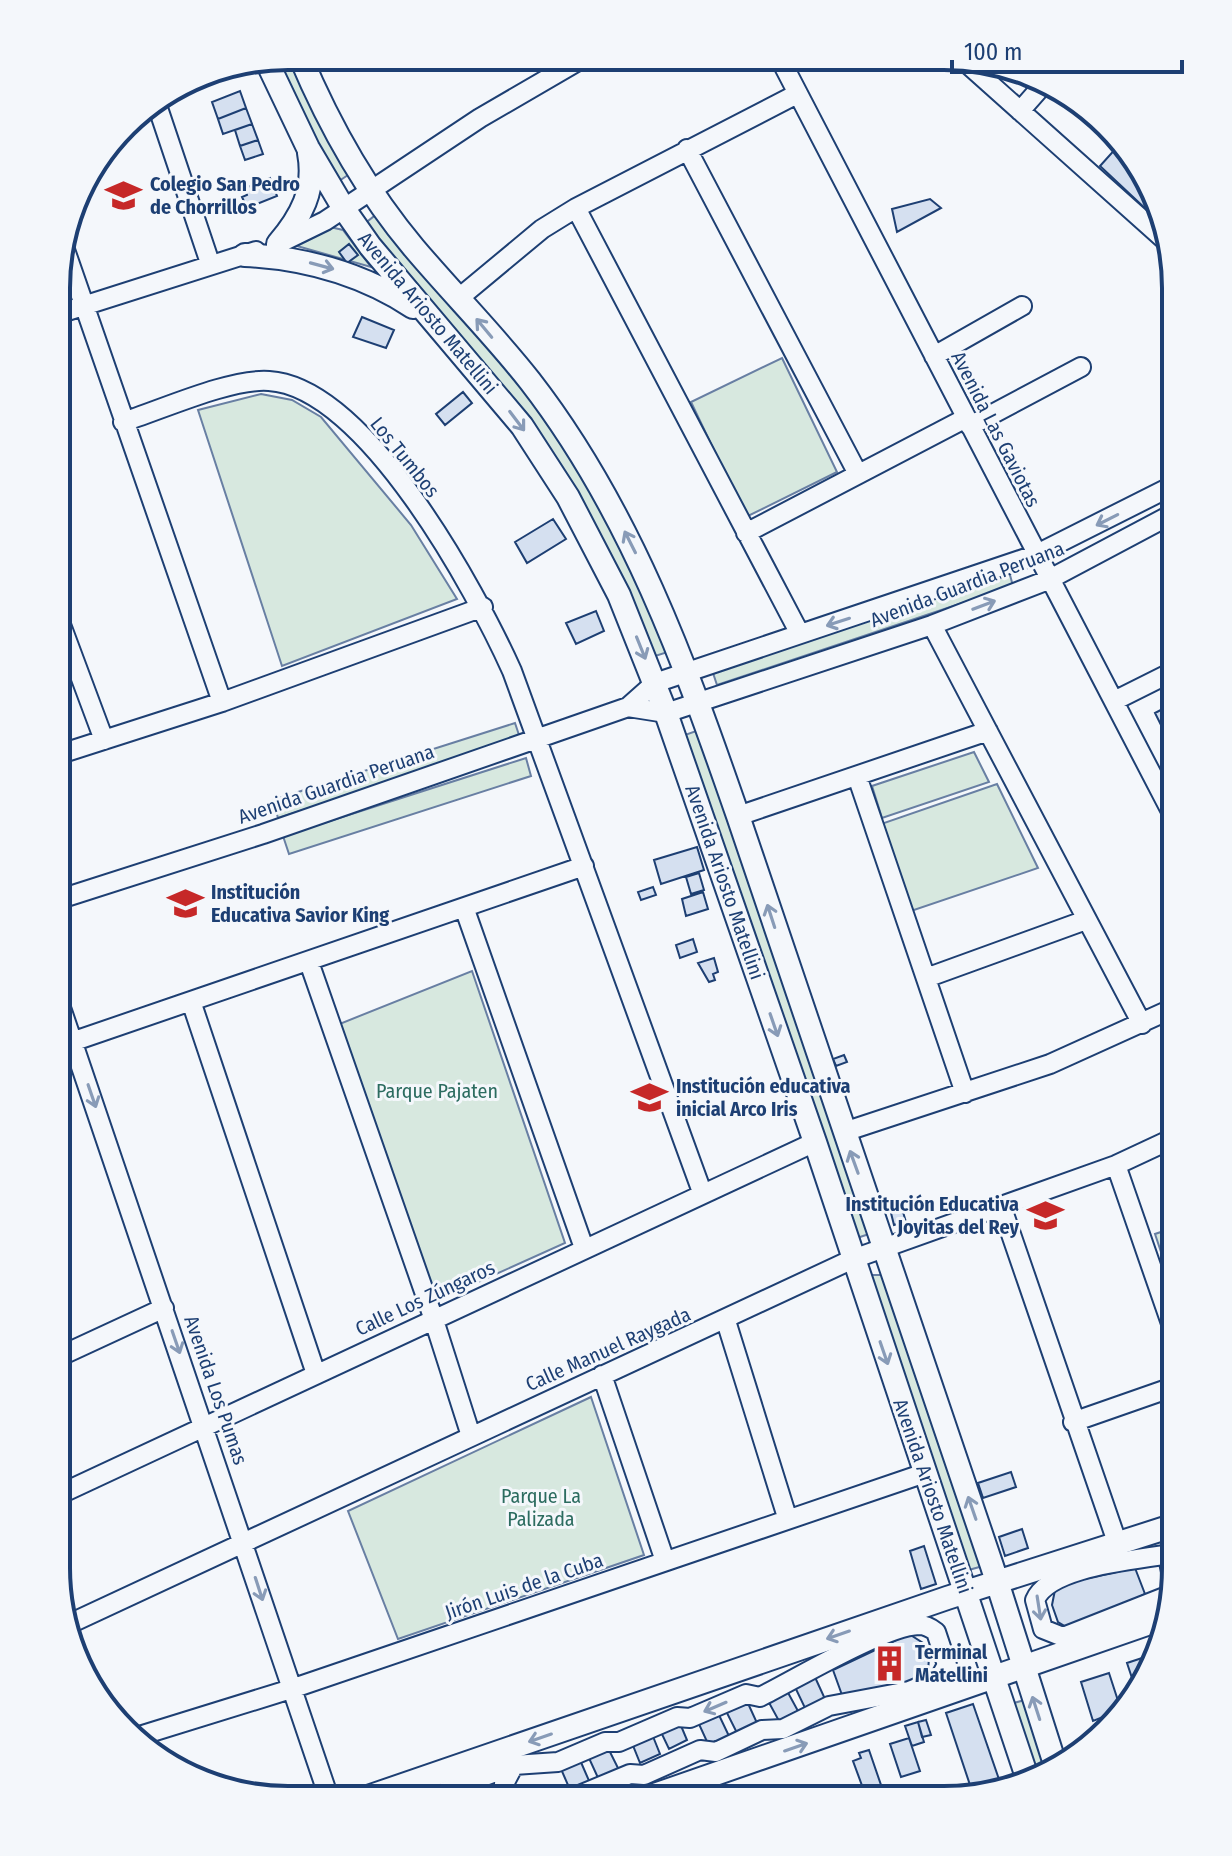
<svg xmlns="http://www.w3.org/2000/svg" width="1232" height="1856" font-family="'Fira Sans Condensed',sans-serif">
  <rect width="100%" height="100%" fill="#f4f7fb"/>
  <path fill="#d7e8df" stroke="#687fa3" stroke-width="2" d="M293 56 351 173 336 183 274 58Z
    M378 213 521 382 607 514 671 651 652 657 611 562 363 225Z
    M330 227 343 230 371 267 290 244Z
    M782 358 837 472 746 517 691 402Z
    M261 394 292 400 321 417 411 525 457 599 282 666 198 410Z
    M1010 575 1013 586 717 685 712 670Z
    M515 723 521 741 278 818 273 800Z
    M699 730 872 1233 854 1239 682 736Z
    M974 752 989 782 882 818 872 786Z
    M526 758 531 776 289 854 283 836Z
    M997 784 1038 868 911 911 881 824Z
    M472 971 565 1243 436 1301 337 1025Z
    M1176 1227V1297L1155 1234Z
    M867 1275H884L983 1566 965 1571Z
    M591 1397 644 1555 398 1639 348 1511Z
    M1025 1700 1048 1770 1035 1780 1010 1704Z
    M494 1782 499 1799H447Z"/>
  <path fill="#d5e0f0" stroke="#1d3f73" stroke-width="2" d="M232 65 235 74 179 94 177 89 213 68Z
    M240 91 246 108 218 119 212 102Z
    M246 108 252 124 223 134 218 119Z
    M252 124 258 140 240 146 235 130Z
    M258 140 263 154 245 160 240 146Z
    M1118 146 1158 199 1149 212 1100 166Z
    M270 178 277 196 247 208 242 197 247 195 245 188Z
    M930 199 941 208 897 232 892 209Z
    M349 244 358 255 347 263 339 252Z
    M362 317 394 330 386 348 353 337Z
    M463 392 472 403 445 425 436 414Z
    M553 519 566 539 527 563 515 542Z
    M596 611 604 631 576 644 566 623Z
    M1176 702V733L1173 728 1165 733 1155 713Z
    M697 847 704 870 661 884 654 860Z
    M699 873 704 890 691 894 686 877Z
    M653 887 656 895 641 900 638 892Z
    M703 892 708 909 686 916 682 899Z
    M693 939 697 952 680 958 676 945Z
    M714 958 718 972 713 974 715 980 709 982 698 963Z
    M844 1055 847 1062 836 1066 833 1059Z
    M900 1202 906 1222 894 1225 889 1205Z
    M1011 1472 1016 1487 983 1498 978 1483Z
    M1022 1529 1028 1548 1005 1556 999 1537Z
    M924 1546 936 1584 921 1589 910 1551Z
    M1175 1560V1585L1164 1587 1159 1563Z
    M1135 1568 1145 1594 1085 1626 1068 1628 1058 1622 1052 1605 1055 1590 1070 1582Z
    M909 1634 923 1643 929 1656 928 1674 914 1684 842 1695 833 1670Z
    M1151 1655 1141 1686 1135 1687 1127 1663Z
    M1109 1673 1121 1710 1093 1721 1081 1682Z
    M814 1675 825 1699 805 1708 794 1685Z
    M786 1689 798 1711 779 1721 767 1699Z
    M746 1699 757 1723 737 1733 725 1709Z
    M973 1704 1002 1788 973 1794 946 1713Z
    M718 1713 729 1736 709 1746 698 1722Z
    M926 1720 931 1735 922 1737 918 1722Z
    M679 1721 687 1740 669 1749 660 1730Z
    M918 1722 924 1742 912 1746 905 1726Z
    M652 1734 660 1754 640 1763 632 1743Z
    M909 1738 920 1771 901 1777 890 1744Z
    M607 1746 619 1770 599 1780 588 1756Z
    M869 1750 881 1785 864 1791 853 1761 861 1758 859 1753Z
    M580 1760 590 1783 571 1792 561 1769Z"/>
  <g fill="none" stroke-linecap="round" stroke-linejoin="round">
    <defs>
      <path id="minor" d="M779 57 1176 821
        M961 58 1166 241
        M156 102 210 263
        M1020 111 1042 86
        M687 149 858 474
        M576 208 800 634
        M280 243 325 221 480 118 585 57
        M63 244 222 702
        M459 298 542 229 576 208 797 94
        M58 314 256 251
        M934 356 1022 306
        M123 422C161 410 231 378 269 381 366 387 476 591 512 671L702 1192
        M970 426 1081 367
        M746 533 966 418
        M57 614 104 740
        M932 625 1142 1024
        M1114 701 1176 670
        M628 707 666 713 932 625 1048 580 1176 512
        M57 755 222 702 483 607
        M857 776 965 1093
        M738 816 988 731
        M57 900 263 834 628 707 655 683 1035 555 1176 484
        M465 910 584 1248
        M309 962 433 1317 471 1436
        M926 978 1086 920
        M57 996 329 1798
        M192 1004 316 1374
        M57 1047 584 866
        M844 1132 1050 1064 1176 1007
        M1116 1165 1176 1338
        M1002 1208 1118 1545
        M726 1321 787 1517
        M56 1358 164 1308
        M602 1375 665 1561
        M1073 1422 1176 1386
        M56 1496 815 1142
        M1172 1594 1063 1637 1043 1629 1035 1600C1050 1565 1140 1560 1175 1553
        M67 1625 853 1259 1116 1165 1176 1137
        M136 1737 291 1689 925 1473
        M424 1799 514 1765 558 1762 605 1742H619L677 1717 690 1718 746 1694 760 1697C796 1679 884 1626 919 1625 926 1625 931 1628 936 1632L947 1665 939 1679 909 1691 829 1706 783 1729 762 1730 716 1752 700 1750 644 1775 630 1774 570 1799
        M507 1799 504 1784 514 1765"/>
      <path id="major" d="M300 56C329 125 366 191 414 248 452 293 494 335 530 381 630 510 685 663 738 816L992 1566 1055 1764
        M266 60 308 148 344 209 370 246 522 426 568 497 619 595 666 713 815 1142 1029 1783
        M278 244C301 217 316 190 309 153
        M245 255C306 258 361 273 413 307
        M365 1798 947 1598 1175 1525
        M643 1799 1164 1618"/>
    </defs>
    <use href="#minor" stroke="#1d3f73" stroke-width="22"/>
    <use href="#major" stroke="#1d3f73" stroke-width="26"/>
    <use href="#minor" stroke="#f4f7fb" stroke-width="18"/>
    <use href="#major" stroke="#f4f7fb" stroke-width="22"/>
  </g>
  <defs><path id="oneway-shaft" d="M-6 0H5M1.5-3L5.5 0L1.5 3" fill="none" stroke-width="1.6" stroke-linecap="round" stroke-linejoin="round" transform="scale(2)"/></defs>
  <g stroke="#889bb7">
    <use href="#oneway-shaft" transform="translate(322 266) rotate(15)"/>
    <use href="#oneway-shaft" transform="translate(484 328) rotate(-130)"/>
    <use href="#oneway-shaft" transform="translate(517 421) rotate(53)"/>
    <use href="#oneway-shaft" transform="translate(1107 520) rotate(153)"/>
    <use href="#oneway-shaft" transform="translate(630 542) rotate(-117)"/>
    <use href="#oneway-shaft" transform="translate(984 605) rotate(-21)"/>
    <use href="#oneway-shaft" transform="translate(838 622) rotate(162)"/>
    <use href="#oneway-shaft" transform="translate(641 648) rotate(68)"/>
    <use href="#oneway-shaft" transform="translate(771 916) rotate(-108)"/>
    <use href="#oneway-shaft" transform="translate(774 1025) rotate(71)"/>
    <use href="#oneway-shaft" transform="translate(92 1096) rotate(71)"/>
    <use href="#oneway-shaft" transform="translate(854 1162) rotate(-110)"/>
    <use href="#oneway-shaft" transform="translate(176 1342) rotate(71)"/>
    <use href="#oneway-shaft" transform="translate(884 1353) rotate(71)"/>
    <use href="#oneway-shaft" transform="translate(972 1508) rotate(-109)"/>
    <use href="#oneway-shaft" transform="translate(259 1589) rotate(72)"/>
    <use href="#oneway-shaft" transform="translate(1039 1608) rotate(81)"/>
    <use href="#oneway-shaft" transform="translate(838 1635) rotate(161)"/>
    <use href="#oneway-shaft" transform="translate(715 1707) rotate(157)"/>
    <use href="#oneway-shaft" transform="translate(1036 1708) rotate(-108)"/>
    <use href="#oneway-shaft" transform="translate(540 1738) rotate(161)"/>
    <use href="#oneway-shaft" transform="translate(796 1747) rotate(-19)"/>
  </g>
  <defs>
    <symbol id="university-bare" viewBox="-9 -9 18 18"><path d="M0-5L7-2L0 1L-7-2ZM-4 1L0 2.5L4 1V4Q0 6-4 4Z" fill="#c62828" stroke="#f4f7fb" stroke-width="2.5" paint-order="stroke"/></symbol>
    <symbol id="school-bare" viewBox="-9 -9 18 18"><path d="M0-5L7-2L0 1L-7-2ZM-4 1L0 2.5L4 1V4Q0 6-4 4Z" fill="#c62828" stroke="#f4f7fb" stroke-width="2.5" paint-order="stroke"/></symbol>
    <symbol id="building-bare" viewBox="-9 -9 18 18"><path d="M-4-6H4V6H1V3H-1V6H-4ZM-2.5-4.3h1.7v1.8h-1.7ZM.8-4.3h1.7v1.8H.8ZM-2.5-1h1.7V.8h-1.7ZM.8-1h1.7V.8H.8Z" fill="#c62828" stroke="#f4f7fb" stroke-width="2.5" paint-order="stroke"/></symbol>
  </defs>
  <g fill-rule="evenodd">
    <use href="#university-bare" x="98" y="170" width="51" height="51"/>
    <use href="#school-bare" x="160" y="878" width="51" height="51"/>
    <use href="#school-bare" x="624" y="1072" width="51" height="51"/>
    <use href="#school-bare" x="1020" y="1190" width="51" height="51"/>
    <use href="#building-bare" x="864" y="1638" width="51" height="51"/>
  </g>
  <g text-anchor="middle" stroke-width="6" stroke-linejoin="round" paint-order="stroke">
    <g font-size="20" font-weight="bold" fill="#1d3f73" stroke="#f4f7fb" text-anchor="start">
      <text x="150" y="191">Colegio San Pedro<tspan x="150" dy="23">de Chorrillos</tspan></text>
      <text x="211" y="899">Institución<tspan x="211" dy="23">Educativa Savior King</tspan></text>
      <text x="676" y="1093">Institución educativa<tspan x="676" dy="23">inicial Arco Iris</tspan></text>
      <text x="1019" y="1211" text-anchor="end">Institución Educativa<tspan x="1019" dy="23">Joyitas del Rey</tspan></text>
      <text x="915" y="1659">Terminal<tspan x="915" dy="23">Matellini</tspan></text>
    </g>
    <g font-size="20" fill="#1d3f73" stroke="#f4f7fb">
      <text transform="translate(428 313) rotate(50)" y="7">Avenida Ariosto Matellini</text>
      <text transform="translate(996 429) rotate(63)" y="7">Avenida Las Gaviotas</text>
      <text transform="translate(405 457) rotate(51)" y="7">Los Tumbos</text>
      <text transform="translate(967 584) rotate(-21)" y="7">Avenida Guardia Peruana</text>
      <text transform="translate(336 784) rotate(-19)" y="7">Avenida Guardia Peruana</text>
      <text transform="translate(725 882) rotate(71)" y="7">Avenida Ariosto Matellini</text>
      <text transform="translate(425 1298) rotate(-25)" y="7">Calle Los Zúngaros</text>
      <text transform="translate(608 1349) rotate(-24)" y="7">Calle Manuel Raygada</text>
      <text transform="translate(216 1390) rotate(71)" y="7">Avenida Los Pumas</text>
      <text transform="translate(933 1496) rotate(71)" y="7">Avenida Ariosto Matellini</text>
      <text transform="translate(524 1586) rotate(-19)" y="7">Jirón Luis de la Cuba</text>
    </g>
    <g font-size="20" fill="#2c6c60" stroke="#f4f7fb">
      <text x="437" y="1098">Parque Pajaten</text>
      <text x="541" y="1503">Parque La<tspan x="541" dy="23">Palizada</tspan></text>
    </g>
  </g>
  <path d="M0 0H1232V1856H0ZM288 70H944A218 218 0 0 1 1162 288V1568A218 218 0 0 1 944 1786H288A218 218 0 0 1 70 1568V288A218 218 0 0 1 288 70Z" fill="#f4f7fb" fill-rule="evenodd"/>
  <path fill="none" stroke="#1d3f73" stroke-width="4" d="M288 70H944A218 218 0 0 1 1162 288V1568A218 218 0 0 1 944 1786H288A218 218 0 0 1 70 1568V288A218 218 0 0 1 288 70Z"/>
  <path d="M952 60v12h230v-12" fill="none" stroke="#1d3f73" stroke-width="4"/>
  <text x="964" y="60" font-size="24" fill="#1d3f73" stroke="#f4f7fb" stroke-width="6" paint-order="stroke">100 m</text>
</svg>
